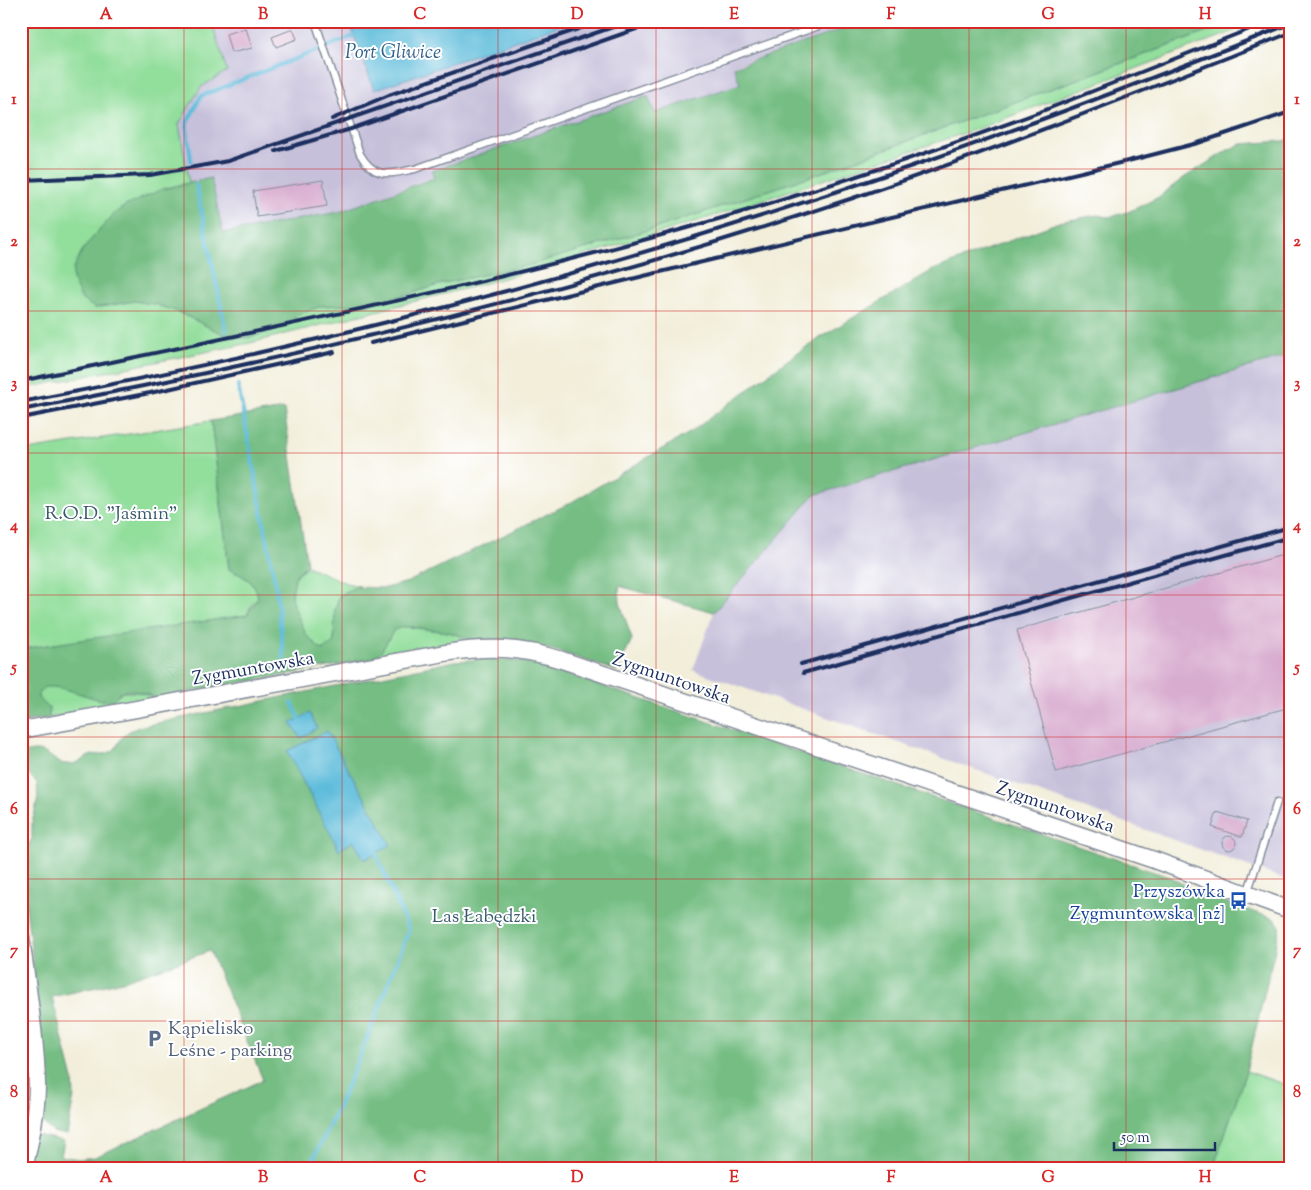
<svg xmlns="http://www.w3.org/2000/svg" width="1311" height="1190" font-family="'Sorts Mill Goudy',serif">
  <rect width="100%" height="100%" fill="#fff"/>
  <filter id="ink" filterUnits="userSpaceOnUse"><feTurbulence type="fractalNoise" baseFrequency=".02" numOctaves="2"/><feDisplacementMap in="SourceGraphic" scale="10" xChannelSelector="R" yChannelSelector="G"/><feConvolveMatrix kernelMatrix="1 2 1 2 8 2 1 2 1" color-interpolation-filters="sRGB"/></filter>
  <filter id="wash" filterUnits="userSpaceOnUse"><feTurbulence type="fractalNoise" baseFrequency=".0096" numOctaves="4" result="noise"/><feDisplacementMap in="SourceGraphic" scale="20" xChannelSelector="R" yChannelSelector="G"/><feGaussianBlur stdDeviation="1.12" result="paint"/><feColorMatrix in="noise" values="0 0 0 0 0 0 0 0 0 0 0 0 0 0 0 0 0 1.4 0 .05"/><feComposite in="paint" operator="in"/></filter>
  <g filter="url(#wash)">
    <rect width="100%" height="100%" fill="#f2eeda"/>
    <path fill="#c6c0da" d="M211 21H866L734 66 741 84 655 113 648 96 432 171 434 177 339 212 223 233 211 178 189 183 179 124 201 87 227 71Z
      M1290 355V881L693 670 714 612 814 495Z"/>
    <path fill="#92de9b" stroke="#56867c" d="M21 21H211L227 71 201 87 179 124 189 183 162 189 95 308 134 301 154 304 178 312 195 320 280 329 301 313 322 306 368 304 413 293 445 283 530 265 659 227 823 172 1237 21H1261L980 128 714 216 586 255 475 286 250 343 21 389Z
      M211 421 229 569C242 576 257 581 258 598L251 605 247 615 21 650V451Z
      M307 566 346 583 360 586 349 590 339 596 335 610 334 642 322 650 306 635 292 602 293 582 296 575Z
      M400 626 448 632 474 640 374 658 384 646 393 630Z
      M52 685 112 699 122 692H137L156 698 49 718 38 697 37 693 43 686Z
      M1246 1071 1290 1086V1169H1213Z"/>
    <path fill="#75bd83" stroke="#487670" d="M866 21H1237L823 172 659 227 530 265 445 283 413 293 368 304 322 306 301 313 280 329 248 338 229 337 178 312 154 304 134 301 95 308 82 300 73 281V269L82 251 94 236 115 213 125 206 162 189 211 178 223 233 339 212 434 178 432 171 648 96 655 113 740 84 734 67Z
      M1290 139V355L814 495 714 612 619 586 620 603 632 639 617 671 563 653 524 642 487 639 474 640 448 632 411 627H403L394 630 382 650 373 659 156 698C147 694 130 687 120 693 117 695 115 699 111 701 88 700 67 685 44 687L38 694V698L49 708V718L21 722V649L247 615C251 609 253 604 258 598 257 581 242 576 229 569L211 421 284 409 307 564 296 575 292 593V602L306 635 322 650 334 642 335 610 339 596 355 587 385 588 408 582 570 503 691 432 793 356 826 334 933 270 1059 222 1097 215 1109 217 1128 212 1157 198 1185 177 1228 150 1241 144 1284 141Z
      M486 659 518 661 540 665 1172 878 1198 893 1275 919 1280 926 1278 936 1246 1071 1213 1169H21V997L27 1040 32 1134 64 1141 61 1156 79 1159 95 1157 263 1080 210 951 123 981 52 997 73 1080 74 1096 67 1135 53 1132 43 1123 44 1053 21 867V855L32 839V823L38 798 37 783 26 772 21 771V754C52 743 49 766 71 764 79 763 83 759 89 756 97 753 107 756 115 749 117 746 119 742 121 739 128 729 137 728 148 725L455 661Z"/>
    <path fill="#5bbbda" stroke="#3b759c" d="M349 21H573L374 90Z
      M310 713 317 728 301 738 291 723Z
      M327 731 391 845 364 860 354 841 339 850 287 751Z"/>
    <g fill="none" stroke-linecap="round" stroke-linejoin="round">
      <path stroke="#5bbbda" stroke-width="4" d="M191 161 187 129V123L201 96 354 36 357 33
        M196 185 226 331
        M238 385 276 587 284 659
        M292 703 301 722
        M308 1169C348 1092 378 1010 409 930L374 849"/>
    </g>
    <g id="blocks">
      <path fill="#d8accf" d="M246 28 252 48 231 53 226 34Z
        M293 29 297 39 276 47 272 37Z
        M323 180 327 206 257 217 253 191Z
        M1290 553V707L1056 772 1017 630Z
        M1217 812 1247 821 1242 837 1212 827Z
        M1222 843a7 7 0 1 1 14 0a7 7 0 1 1-14 0Z"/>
    </g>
  </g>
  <g filter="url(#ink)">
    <use href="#blocks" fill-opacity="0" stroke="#868e9c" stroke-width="1"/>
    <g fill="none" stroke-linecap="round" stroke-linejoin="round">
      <defs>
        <path id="service" d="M315 21 360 154C375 180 389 174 415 169L833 21
          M1247 894 1277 802"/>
        <path id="tertiary" d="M21 730 445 653C488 646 520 647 562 660L1154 860 1290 910
          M21 937C27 986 36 1036 37 1085 37 1113 30 1142 24 1169"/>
      </defs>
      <use href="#service" stroke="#868e9c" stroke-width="9"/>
      <use href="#tertiary" stroke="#868e9c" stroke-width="19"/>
      <use href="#service" stroke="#fff" stroke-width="6"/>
      <use href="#tertiary" stroke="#fff" stroke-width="16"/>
      <path stroke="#1b2f5e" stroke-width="4" d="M332 119 389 95 601 21
        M276 151 351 129 659 21
        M21 180 150 175 228 161 630 21
        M371 343 652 274 1132 160 1198 143 1290 112
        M21 381C277 327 534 277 785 199 872 172 959 142 1045 110 1120 81 1195 50 1270 21
        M21 402C325 345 624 266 915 165 1041 121 1166 73 1290 24
        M21 410C303 357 582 289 853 198 1001 148 1145 90 1290 33
        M21 418 150 393 334 352
        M801 664 1290 527
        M803 673 1290 537"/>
    </g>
  </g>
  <path fill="none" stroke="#d62828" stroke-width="1" stroke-opacity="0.55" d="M184 21V1169M342 21V1169M498 21V1169M656 21V1169M812 21V1169M969 21V1169M1126 21V1169M21 169H1290M21 311H1290M21 453H1290M21 595H1290M21 737H1290M21 879H1290M21 1021H1290"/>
  <defs>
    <symbol id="bus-bare" viewBox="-9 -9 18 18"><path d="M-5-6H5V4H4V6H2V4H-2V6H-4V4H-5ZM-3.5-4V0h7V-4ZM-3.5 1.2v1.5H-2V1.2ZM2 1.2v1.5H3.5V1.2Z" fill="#1a4fb4" stroke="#fff" stroke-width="2.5" paint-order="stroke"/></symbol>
    <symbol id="parking-bare" viewBox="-9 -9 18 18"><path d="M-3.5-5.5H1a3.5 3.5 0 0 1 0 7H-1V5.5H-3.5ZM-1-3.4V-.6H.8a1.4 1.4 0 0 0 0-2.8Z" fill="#5c6f8a" stroke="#fff" stroke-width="2.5" paint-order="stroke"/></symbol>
  </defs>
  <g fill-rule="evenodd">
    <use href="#bus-bare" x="1226" y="888" width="25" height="25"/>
    <use href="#parking-bare" x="142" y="1026" width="25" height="25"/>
  </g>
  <g text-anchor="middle" stroke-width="4" stroke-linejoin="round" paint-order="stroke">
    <g font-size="19" fill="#395b6d" stroke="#fff">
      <text x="111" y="519">R.O.D. "Jaśmin"</text>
      <text x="484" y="922">Las Łabędzki</text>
    </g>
    <g font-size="19" fill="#1b2f5e" stroke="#fff">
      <text transform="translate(253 667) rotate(-10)" y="7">Zygmuntowska</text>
      <text transform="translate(672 677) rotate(19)" y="7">Zygmuntowska</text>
      <text transform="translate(1056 806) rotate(19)" y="7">Zygmuntowska</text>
    </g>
    <g font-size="19" fill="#164399" stroke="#fff" text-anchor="end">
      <text x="1225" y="897">Przyszówka<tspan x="1225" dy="22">Zygmuntowska [nż]</tspan></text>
    </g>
    <g font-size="19" fill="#4e5e75" stroke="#fff" text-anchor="start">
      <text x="168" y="1034">Kąpielisko<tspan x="168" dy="22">Leśne - parking</tspan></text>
    </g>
    <g font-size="20" font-style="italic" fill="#316089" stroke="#fff">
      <text x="393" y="58">Port Gliwice</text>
    </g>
  </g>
  <rect width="1311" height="1190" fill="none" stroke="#fff" stroke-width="55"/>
  <path d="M1114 1142v8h101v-8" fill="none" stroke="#1b2f5e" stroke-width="2.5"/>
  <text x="1121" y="1142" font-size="15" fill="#1b2f5e" stroke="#ffffff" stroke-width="4" paint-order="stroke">50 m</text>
  <rect x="28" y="28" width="1256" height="1134" fill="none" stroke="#d62828" stroke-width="2"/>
  <g font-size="16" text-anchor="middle" font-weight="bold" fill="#d62828">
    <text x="106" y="19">A</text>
    <text x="263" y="19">B</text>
    <text x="420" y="19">C</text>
    <text x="577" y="19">D</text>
    <text x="734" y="19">E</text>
    <text x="891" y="19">F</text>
    <text x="1048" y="19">G</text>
    <text x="1205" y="19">H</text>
    <text x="14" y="104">1</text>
    <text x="1297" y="104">1</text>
    <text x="14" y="246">2</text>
    <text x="1297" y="246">2</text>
    <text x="14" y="388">3</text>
    <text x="1297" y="388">3</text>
    <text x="14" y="530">4</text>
    <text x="1297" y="530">4</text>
    <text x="14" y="672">5</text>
    <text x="1297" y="672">5</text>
    <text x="14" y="814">6</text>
    <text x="1297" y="814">6</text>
    <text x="14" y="955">7</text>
    <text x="1297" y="955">7</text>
    <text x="14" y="1097">8</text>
    <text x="1297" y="1097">8</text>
    <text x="106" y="1182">A</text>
    <text x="263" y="1182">B</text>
    <text x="420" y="1182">C</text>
    <text x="577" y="1182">D</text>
    <text x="734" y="1182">E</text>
    <text x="891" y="1182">F</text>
    <text x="1048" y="1182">G</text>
    <text x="1205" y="1182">H</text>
  </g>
</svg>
